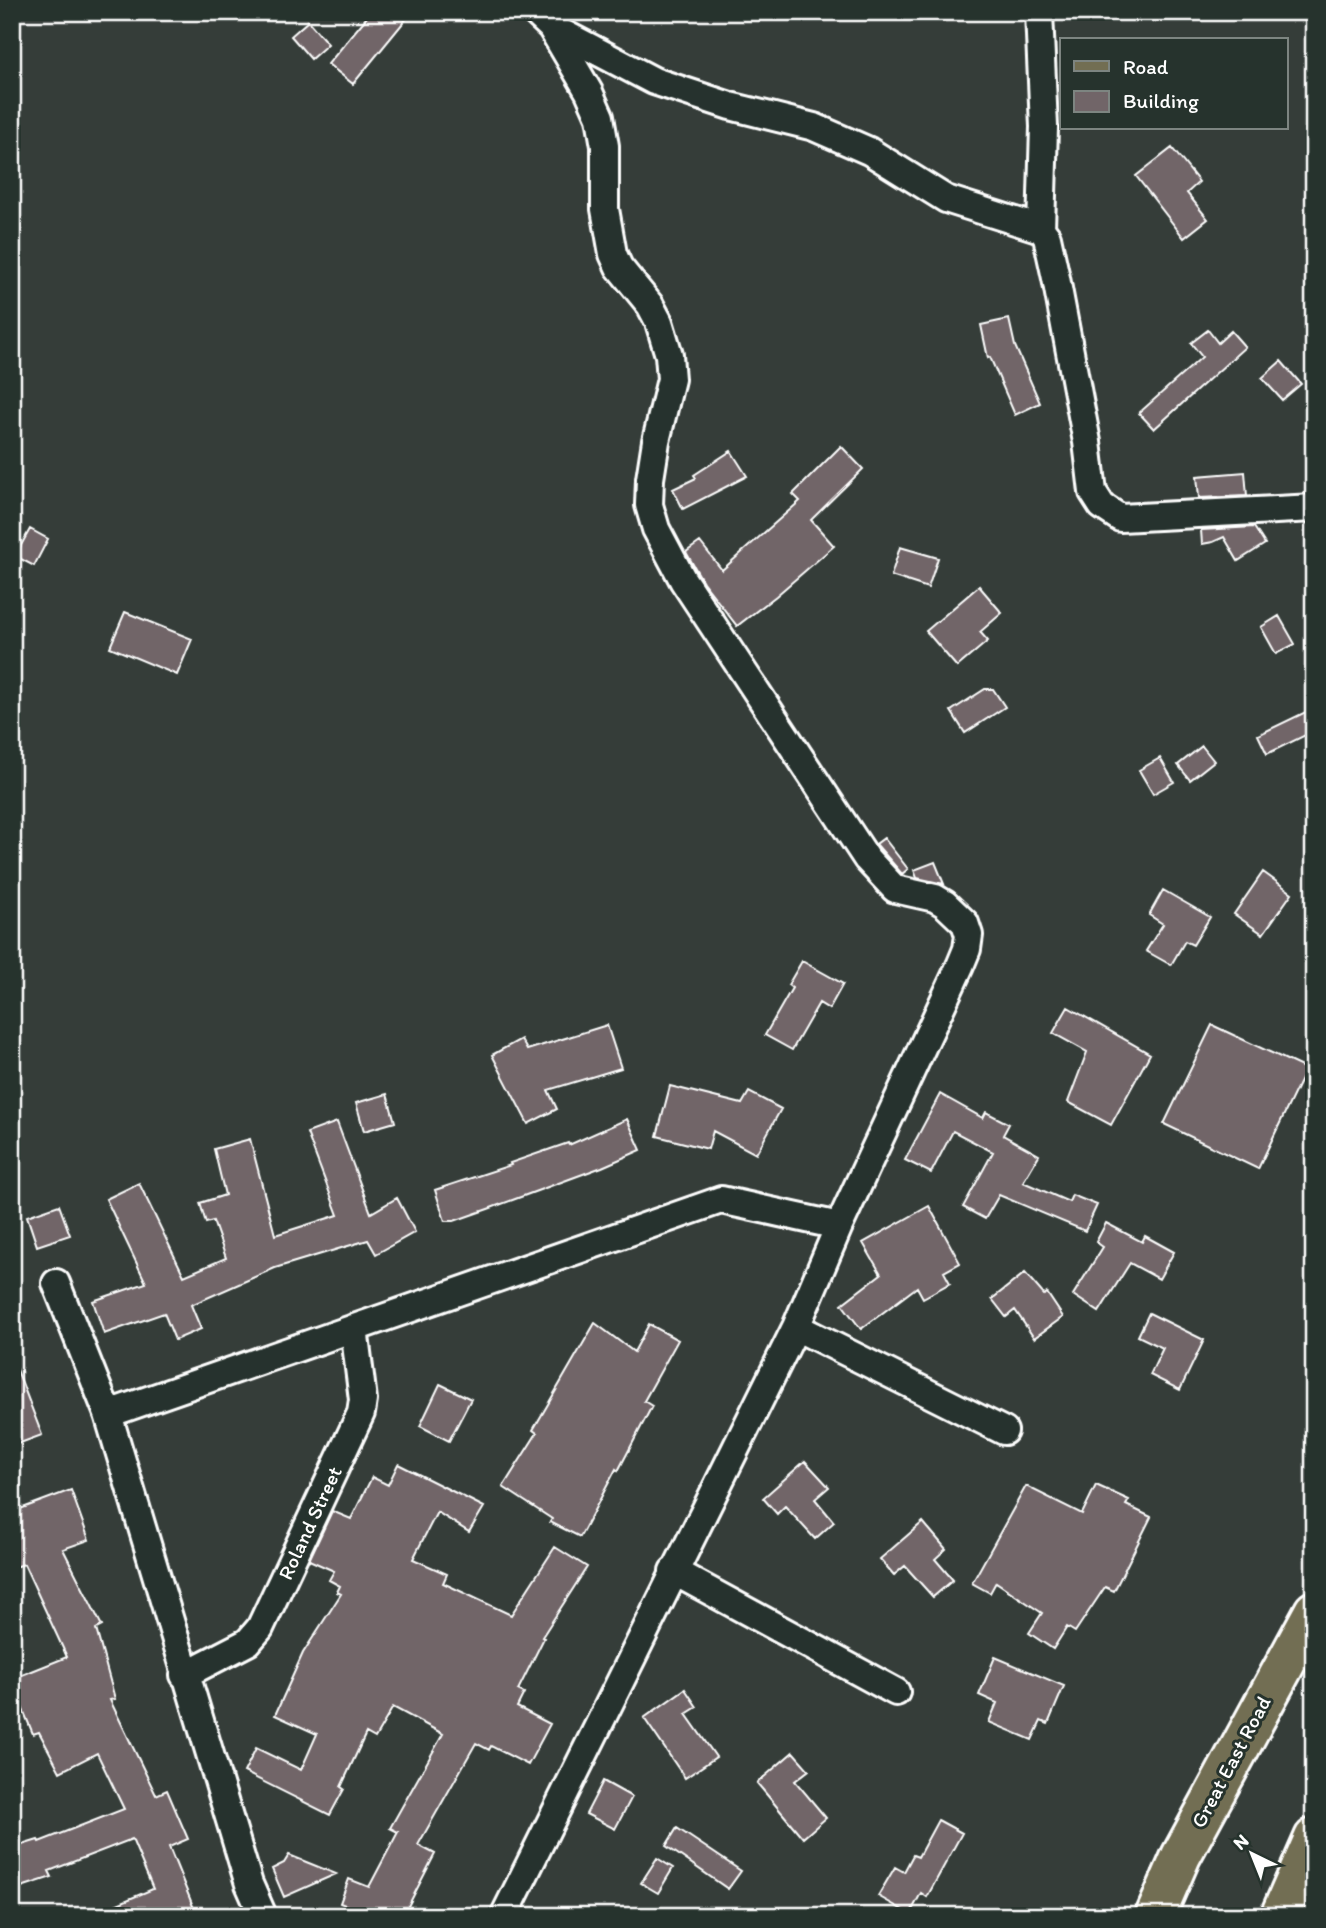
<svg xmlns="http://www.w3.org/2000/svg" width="1326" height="1928" font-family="Itim,sans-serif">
  <rect width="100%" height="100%" fill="#353d39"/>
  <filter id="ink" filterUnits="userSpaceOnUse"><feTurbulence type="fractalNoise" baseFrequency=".0143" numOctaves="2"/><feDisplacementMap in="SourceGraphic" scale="14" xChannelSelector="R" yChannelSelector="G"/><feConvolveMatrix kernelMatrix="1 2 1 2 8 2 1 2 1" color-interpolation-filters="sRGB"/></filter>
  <g filter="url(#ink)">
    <path fill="#716568" stroke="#fff" stroke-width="2" d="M371 12H412L353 84 328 64Z
      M308 21 328 44 311 59 291 36Z
      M1172 148 1199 182 1187 193 1208 219 1184 238 1136 176Z
      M1009 319 1015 346 1040 403 1015 415 990 357 988 358 981 325Z
      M1208 330 1218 343 1231 331 1245 347 1154 429 1139 413 1202 357 1191 343Z
      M1281 361 1301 384 1282 400 1262 378Z
      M841 446 863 469 811 520 834 546 776 596 737 626 703 582 686 552 700 542 722 570 800 501 793 494Z
      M731 451 747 476 683 509 673 489 696 478 694 475Z
      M1245 472 1247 496 1199 498 1197 476Z
      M1254 527 1265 544 1238 561 1224 537 1213 542 1202 544 1201 530Z
      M30 529 48 539 34 566 15 556Z
      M900 547 938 558 928 588 891 576Z
      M979 586 1002 613 980 632 988 641 957 667 926 631Z
      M125 612 192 639 177 675 110 647Z
      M1279 616 1295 644 1276 654 1261 627Z
      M985 689H993L1005 707 965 733 951 711Z
      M1314 708V731L1267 754 1258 735Z
      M1202 746 1214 761 1190 780 1178 765Z
      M1160 758 1174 782 1153 794 1139 770Z
      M884 838 908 869 902 874 876 844Z
      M935 862 944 884 917 878 914 870Z
      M1263 872 1292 893 1263 934 1234 914Z
      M1163 890 1210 917 1193 945 1185 941 1171 965 1146 951 1163 924 1149 915Z
      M802 961 843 984 829 1009 819 1003 792 1050 765 1035 792 988 788 985Z
      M1068 1007 1150 1054 1111 1125 1068 1102 1087 1052 1053 1033Z
      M607 1025 621 1068 548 1090 557 1109 528 1124 492 1055 521 1039 527 1050Z
      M1212 1025 1306 1069 1258 1169 1164 1124Z
      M670 1086 742 1104 749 1092 781 1109 756 1154 713 1131 708 1149 657 1136Z
      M387 1094 395 1122 364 1131 356 1103Z
      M940 1094 983 1118 986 1112 1009 1124 1003 1135 1039 1155 1023 1182 1069 1202 1072 1195 1097 1205 1085 1231 999 1195 985 1219 963 1207 993 1152 953 1131 931 1173 905 1160Z
      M627 1119 641 1150 602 1167 488 1209 454 1221H445L435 1190 511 1165 510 1163 568 1143 569 1145Z
      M337 1122 371 1213 397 1198 415 1232 376 1254 368 1240 275 1268 191 1305 201 1329 175 1340 164 1313 104 1334 93 1301 146 1283 106 1199 139 1183 184 1276 226 1258 213 1221 206 1223 200 1203 225 1195 214 1149 250 1139 275 1235 338 1215 307 1133Z
      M59 1205 70 1235 37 1246 27 1216Z
      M929 1206 960 1263 944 1272 950 1283 923 1298 917 1287 861 1329 842 1304 881 1274 863 1243Z
      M1106 1223 1142 1242 1145 1236 1174 1252 1159 1279 1130 1263 1099 1312 1073 1295 1103 1247 1096 1242Z
      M1025 1273 1044 1295 1047 1293 1063 1317 1034 1338 1015 1310 1006 1317 992 1299Z
      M1149 1313 1204 1340 1180 1390 1150 1375 1163 1348 1138 1336Z
      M595 1323 634 1352 649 1324 678 1340 644 1401 652 1406 618 1471 616 1469 580 1537 550 1522 552 1519 503 1487 537 1433 533 1430Z
      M12 1362H14L42 1435 12 1446Z
      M440 1384 471 1399 449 1441 420 1426Z
      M805 1461 829 1487 815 1499 834 1522 815 1539 785 1506 777 1514 763 1498Z
      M398 1464 484 1507 469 1532 437 1512 413 1559 447 1574 443 1583 511 1615 555 1547 587 1567 542 1637 544 1638 518 1690 524 1693 517 1707 550 1724 528 1765 491 1746 489 1750 476 1743 418 1845 435 1854 403 1916H373L340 1903 349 1879 369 1887 398 1832 390 1828 443 1734 393 1707 375 1738 366 1733 341 1787 344 1789 330 1815 244 1772 256 1748 301 1770 317 1734 275 1715 303 1653 341 1594 337 1592 340 1586 329 1580 334 1571 309 1560 332 1511 351 1519 372 1477 388 1485Z
      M1096 1485 1129 1500 1126 1505 1151 1517 1114 1591 1105 1587 1075 1632 1067 1627 1053 1649 1029 1633 1042 1613 996 1582 990 1593 972 1583 1026 1486 1082 1514Z
      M71 1490 89 1540 63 1549 102 1626 96 1629 115 1699 110 1700 156 1795 167 1790 188 1839 169 1847 197 1916H89L153 1889 132 1839 49 1871 52 1877 12 1890V1848L38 1840 39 1842 124 1809 97 1753 60 1772 39 1732 33 1734 12 1683V1679L67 1657 24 1564 12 1568V1512Z
      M923 1522 946 1549 935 1559 953 1580 933 1597 905 1566 894 1575 880 1559Z
      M995 1657 1064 1686 1048 1724 1041 1721 1032 1740 989 1722 997 1703 979 1695Z
      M685 1689 697 1707 686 1714 716 1757 685 1778 644 1718Z
      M793 1752 809 1770 795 1781 826 1818 803 1838 757 1783Z
      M603 1781 632 1797 615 1829 586 1814Z
      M938 1820 962 1833 927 1897 921 1893 910 1914 878 1896 895 1867 904 1872 913 1855 918 1857Z
      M677 1828 741 1871 728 1889 666 1846Z
      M289 1855 336 1874 284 1897 272 1869 284 1863Z
      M657 1858 673 1868 658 1893 641 1883Z"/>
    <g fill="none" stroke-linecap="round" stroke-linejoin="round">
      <defs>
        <path id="minor" d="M535 12 551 27 654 81 730 106 814 127 869 151 946 199 1041 229 1047 237 1056 278 1087 442 1093 492 1102 506 1120 518 1314 508
          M1039 12 1044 127 1041 229
          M56 1283 108 1414 249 1884 263 1916
          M796 1327 1004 1431
          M108 1414 721 1200 839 1226
          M673 1571 896 1692
          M184 1675 248 1642 260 1628 361 1413 363 1400 354 1328
          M504 1916 796 1327 839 1226 960 966 967 949 969 935 965 923 945 904 935 898 895 889 867 859 683 580 656 529 649 505 650 479 656 441 671 379 669 355 659 322 650 305 619 267 613 254 605 209V146L600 117 589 92 551 27"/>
        <path id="primary" d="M1155 1916 1181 1856 1314 1611
          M1280 1916 1314 1838"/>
      </defs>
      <use href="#minor" stroke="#fff" stroke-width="32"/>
      <use href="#primary" stroke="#fff" stroke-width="44"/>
      <use href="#minor" stroke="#26332d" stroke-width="26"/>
      <use href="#primary" stroke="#726e52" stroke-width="38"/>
    </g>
  </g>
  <g text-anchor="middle" stroke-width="6" stroke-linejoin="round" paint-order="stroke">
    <g font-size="21" fill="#fff" stroke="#26332d">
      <text transform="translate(310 1523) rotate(-65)" y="7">Roland Street</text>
      <text transform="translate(1231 1762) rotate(-62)" y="7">Great East Road</text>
    </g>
  </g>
  <rect width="1326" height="1928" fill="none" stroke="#26332d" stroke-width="42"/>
  <rect x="21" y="21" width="1284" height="1886" fill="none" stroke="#fff" stroke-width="2.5" filter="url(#ink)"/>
  <rect x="1060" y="38" width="228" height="91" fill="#26332d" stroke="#7d8581" stroke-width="2"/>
  <rect x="1074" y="61" width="35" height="10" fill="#726e52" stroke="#7d8581" stroke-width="2"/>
  <text x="1123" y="74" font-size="21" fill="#ffffff">Road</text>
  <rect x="1074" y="91" width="35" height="21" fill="#716568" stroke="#7d8581" stroke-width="2"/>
  <text x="1123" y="108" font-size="21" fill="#ffffff">Building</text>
  <g transform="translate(1252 1854) rotate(317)" stroke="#26332d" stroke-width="5" paint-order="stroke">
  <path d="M0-5L12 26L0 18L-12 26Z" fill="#ffffff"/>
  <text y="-10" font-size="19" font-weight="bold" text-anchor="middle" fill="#ffffff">N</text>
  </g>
</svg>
